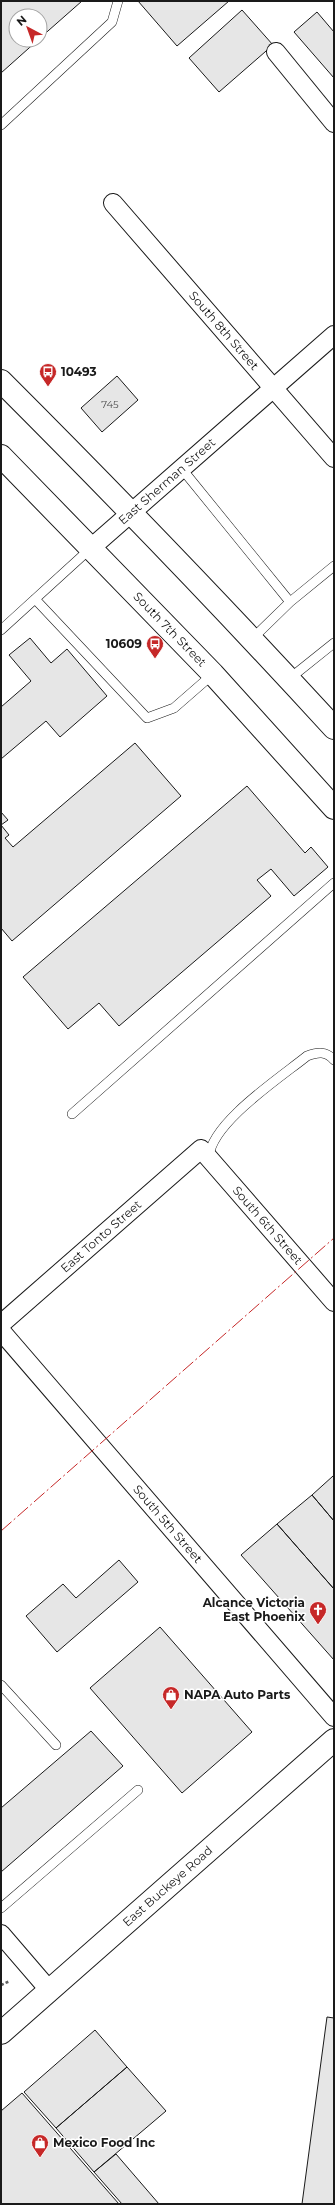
<svg xmlns="http://www.w3.org/2000/svg" width="335" height="2205" font-family="Montserrat,sans-serif">
  <rect width="100%" height="100%" fill="#fff"/>
  <path fill="#e6e6e6" stroke="#1a1a1a" d="M1 1H82L40 38V16H16V40H38L1 73Z
    M138 1H229L177 46Z
    M242 10 273 45 219 92 189 58Z
    M317 12 334 32V78L294 32Z
    M117 376 138 400 102 432 81 408Z
    M30 638 51 663 67 649 107 696 60 737 46 721 1 759V707L31 681 9 655Z
    M135 743 181 796 12 941 1 928V812L8 820 1 825 9 835 5 838 13 847Z
    M247 786 305 853 311 847 328 867 294 896 271 869 257 880 271 896 119 1026 99 1003 68 1029 23 977Z
    M333 1476 334 1478V1521L312 1495Z
    M312 1495 334 1521V1589L277 1524Z
    M277 1524 334 1589V1660L241 1555Z
    M119 1560 138 1582 57 1652 26 1616 63 1584 76 1598Z
    M160 1627 252 1732 182 1793 90 1688Z
    M91 1731 123 1766 1 1872V1808Z
    M327 2017 334 2018V2204H302Z
    M95 2030 127 2067 56 2128 24 2092Z
    M127 2067 166 2111 94 2172 56 2128Z
    M22 2093 119 2204H1V2111Z
    M116 2154 159 2204H122L94 2172Z"/>
  <g fill="none" stroke-linecap="round" stroke-linejoin="round">
    <defs>
      <path id="lane" d="M1 125 112 22 118 1
        M182 469 290 602 334 566
        M35 599 147 718 174 708 213 674
        M1 630 91 548
        M252 639 290 602
        M289 679 334 643
        M72 1114 334 883
        M209 1157C211 1123 281 1077 307 1056 318 1052 326 1051 334 1060
        M1 1685 56 1745
        M1 1908 138 1790"/>
      <g id="street">
        <path d="M276 52 334 123"/>
        <path id="s1" d="M113 203 334 458"/>
        <path id="s2" d="M91 548 334 335"/>
        <path id="s3" d="M1 1324 201 1149 334 1302"/>
        <path id="s4" d="M1 1331 334 1717"/>
        <path d="M1 1934 50 1991"/>
      </g>
      <g id="secondary">
        <path id="s5" d="M1 2033 334 1740"/>
      </g>
      <g id="primary">
        <path d="M1 381C114 494 226 610 334 728"/>
        <path id="s6" d="M1 456 213 674 334 808"/>
      </g>
    </defs>
    <use href="#lane" stroke="#1a1a1a" stroke-width="10"/>
    <use href="#street" stroke="#1a1a1a" stroke-width="20"/>
    <use href="#secondary" stroke="#1a1a1a" stroke-width="24"/>
    <use href="#primary" stroke="#1a1a1a" stroke-width="24"/>
    <path stroke="#5f5f5f" stroke-width="2.5" stroke-dasharray="3 2" stroke-linecap="butt" d="M1 1985 10 1981"/>
    <use href="#lane" stroke="#fff" stroke-width="9"/>
    <use href="#street" stroke="#fff" stroke-width="18"/>
    <use href="#secondary" stroke="#fff" stroke-width="22"/>
    <use href="#primary" stroke="#fff" stroke-width="22"/>
    <path stroke="#c62828" stroke-width="1" stroke-dasharray="14 3 2 3" stroke-linecap="butt" d="M1 1531 334 1238"/>
  </g>
  <defs>
    <symbol id="bus-pin" viewBox="-11 -11 22 30"><path d="M0 17L-7.5 6A9.5 9.5 0 1 1 7.5 6Z" fill="#c62828" stroke="#fff"/><path d="M-5-6H5V4H4V6H2V4H-2V6H-4V4H-5ZM-3.5-4V0h7V-4ZM-3.5 1.2v1.5H-2V1.2ZM2 1.2v1.5H3.5V1.2Z" fill="#fff"/></symbol>
    <symbol id="church-pin" viewBox="-11 -11 22 30"><path d="M0 17L-7.5 6A9.5 9.5 0 1 1 7.5 6Z" fill="#c62828" stroke="#fff"/><path d="M-1.2-6h2.4v3.5h3.3v2.4h-3.3V6h-2.4V-.1h-3.3v-2.4h3.3Z" fill="#fff"/></symbol>
    <symbol id="shop-pin" viewBox="-11 -11 22 30"><path d="M0 17L-7.5 6A9.5 9.5 0 1 1 7.5 6Z" fill="#c62828" stroke="#fff"/><path d="M-5-2.5h2.3a2.7 3.5 0 0 1 5.4 0H5L5.5 6h-11ZM-1.5-2.5h3a1.5 2.3 0 0 0-3 0Z" fill="#fff"/></symbol>
  </defs>
  <g fill-rule="evenodd">
    <use href="#bus-pin" x="38" y="362" width="20" height="27"/>
    <use href="#bus-pin" x="145" y="634" width="20" height="27"/>
    <use href="#church-pin" x="308" y="1600" width="20" height="27"/>
    <use href="#shop-pin" x="161" y="1685" width="20" height="27"/>
    <use href="#shop-pin" x="30" y="2133" width="20" height="27"/>
  </g>
  <g text-anchor="middle" stroke-width="3" stroke-linejoin="round" paint-order="stroke">
    <g font-size="10" fill="#4d4d4d">
      <text x="110" y="408">745</text>
    </g>
    <g font-size="12" fill="#1a1a1a" stroke="#fff">
      <text dy="4" stroke="none"><textPath href="#s1" startOffset="169">South 8th Street</textPath></text>
      <text dy="4" stroke="none"><textPath href="#s2" startOffset="101">East Sherman Street</textPath></text>
      <text dy="4" stroke="none"><textPath href="#s6" startOffset="242">South 7th Street</textPath></text>
      <text dy="4" stroke="none"><textPath href="#s3" startOffset="367">South 6th Street</textPath></text>
      <text dy="4" stroke="none"><textPath href="#s3" startOffset="133">East Tonto Street</textPath></text>
      <text dy="4" stroke="none"><textPath href="#s4" startOffset="255">South 5th Street</textPath></text>
      <text dy="4" stroke="none"><textPath href="#s5" startOffset="222">East Buckeye Road</textPath></text>
    </g>
    <g font-size="12" font-weight="bold" fill="#1a1a1a" stroke="#fff" text-anchor="start">
      <text x="61" y="376">10493</text>
      <text x="142" y="648" text-anchor="end">10609</text>
      <text x="305" y="1607" text-anchor="end">Alcance Victoria<tspan x="305" dy="14">East Phoenix</tspan></text>
      <text x="184" y="1699">NAPA Auto Parts</text>
      <text x="53" y="2147">Mexico Food Inc</text>
    </g>
  </g>
  <rect width="335" height="2205" fill="none" stroke="#1a1a1a" stroke-width="4"/>
  <g transform="translate(28 28) rotate(319)"><circle r="19" fill="#ffffff" stroke="#a3a3a3"/>
  <path d="M0-3L7 15L0 10L-7 15Z" fill="#c62828"/>
  <text y="-6" font-size="11" font-weight="bold" text-anchor="middle" fill="#1a1a1a">N</text>
  </g>
</svg>
